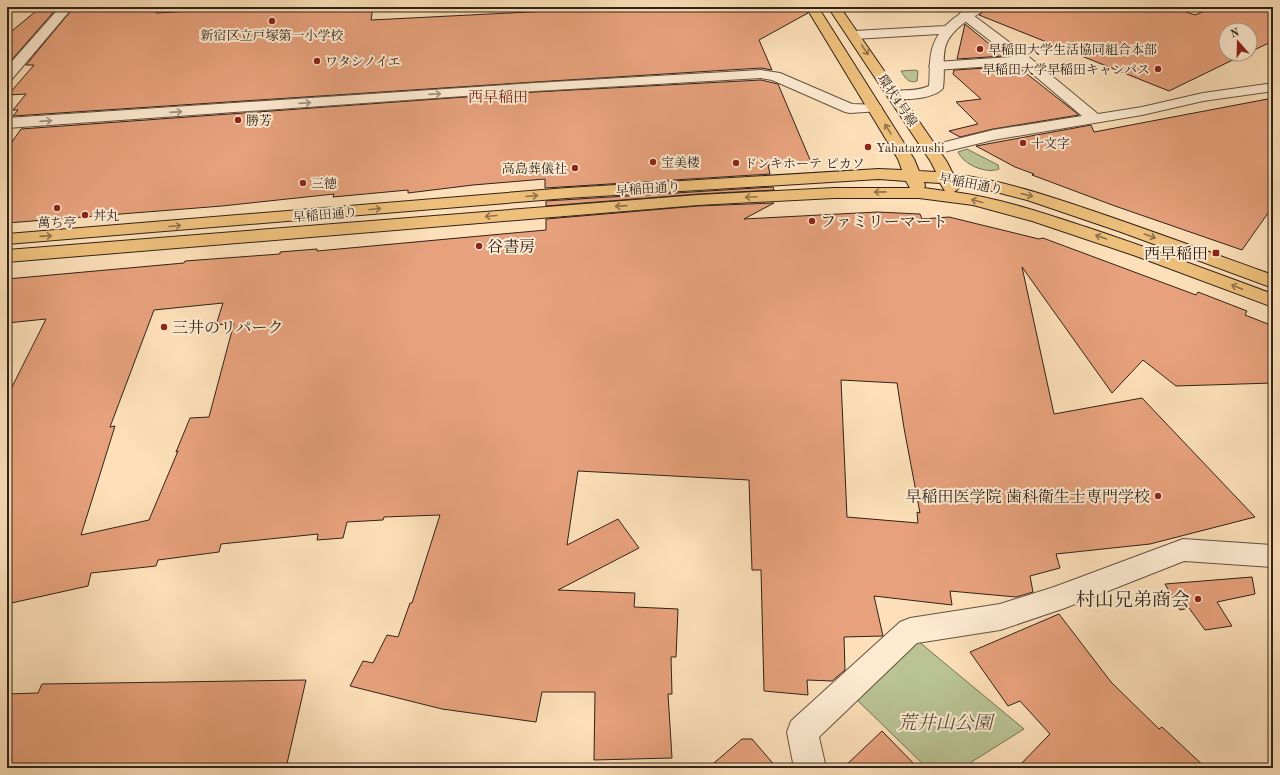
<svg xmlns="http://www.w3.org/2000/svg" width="1280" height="775" font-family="'Old Standard TT','Noto Serif JP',serif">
  <rect width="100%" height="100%" fill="#fde0b9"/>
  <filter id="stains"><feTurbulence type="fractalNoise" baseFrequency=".005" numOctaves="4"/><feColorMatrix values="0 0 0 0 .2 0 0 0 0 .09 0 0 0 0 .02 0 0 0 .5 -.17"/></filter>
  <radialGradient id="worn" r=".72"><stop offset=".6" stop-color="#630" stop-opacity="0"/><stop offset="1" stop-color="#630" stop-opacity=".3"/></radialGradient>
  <path fill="#b9c394" stroke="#747256" d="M914 70 918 71 917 81C909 84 905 78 901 71Z
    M967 149 998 165 999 169C986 174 964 165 958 152Z
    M912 636 1024 729 962 768H927L852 695Z"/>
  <path fill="#e7a27d" stroke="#302219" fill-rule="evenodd" d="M41 7H58L7 65V35Z
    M74 7H161L156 13 263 7H373L371 20 628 7H730L732 11 805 7 808 13 759 40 772 70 761 68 535 82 13 116 18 110H13L26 94 8 95 34 65H26Z
    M988 7H1171L1195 15 1214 7H1273V41L1250 52V30H1226V54H1245L1169 91 979 15Z
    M965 24 1004 56 957 59Z
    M1017 66 1079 115 993 129 960 137 949 131 978 124 956 102 981 99 953 74 954 70Z
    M761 80 778 84 811 162 768 165 770 174 545 188V179L473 185 408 193V190L333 197 334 194 222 206 7 223V149L21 129 535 92Z
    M1273 98V206L1242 250 1115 206 1032 175 1034 174 1015 167 976 146 1091 125 1094 132Z
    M773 187 774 190 698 194 546 206V201Z
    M774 203 744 219 877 212 920 214 922 219 949 217 1039 239 1043 238 1196 295 1198 292 1247 311 1245 315 1273 326V383L1176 386 1143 360 1112 393 1022 267 1054 414 1142 398 1255 517 1150 544 1056 554 1060 568 1030 576 1033 592 1016 597 950 591 952 605 874 596 883 636 844 637 845 670 832 681 807 680 808 695 764 691 761 570H752L749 480 578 471 567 545 618 519 639 548 558 590 635 593 634 607 678 609 676 657H671L672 694H668L672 758 594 760 595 692H542L536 722 442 709 350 686 363 661 373 663 387 635 398 637 410 603H412L440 515 384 517 383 520 347 522 343 538 317 540 318 534 221 544 219 552 158 560 156 566 91 573 88 586 7 604V397L46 319 7 323V279L184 263 185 261 280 254V252L317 249V251L546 230V219L698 206ZM223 303 216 325 234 323 209 417 190 418 176 452 178 451 149 520 81 535 115 426 110 427 154 310ZM841 380 897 383 904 428 920 513 917 512 918 523 847 517Z
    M1252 577 1255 594 1217 602 1232 626 1205 630 1189 608 1180 610 1165 584Z
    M1059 614 1111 682 1159 729 1162 727 1206 768H1017L1050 734 1020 701 1008 706 970 652Z
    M306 680 286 768H7V694L38 693 42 684Z
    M882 731 918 768H843Z
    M742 739H752L777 768H708Z"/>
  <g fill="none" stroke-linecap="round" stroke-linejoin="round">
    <defs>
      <path id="pedestrian" d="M1190 7H1203L1195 11 1191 10Z"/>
      <path id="minor" d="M60 7H73L12 79 7 80V67Z
        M965 11 969 12 1029 57 1098 114 1142 107 1203 93 1273 83V91L1203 101 1142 115 993 140 931 155 925 153 923 150 925 147 993 130 1082 116 1021 64 936 70 931 69 929 66 931 63 936 62 1011 57 961 18 959 15 961 12Z
        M761 70 780 73 852 104 880 105 882 108 880 111 850 113 845 112 772 80 761 78 535 91 7 128V118L535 83Z
        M1183 539 1273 545V567L1184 561 1065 608 1000 630 917 643 819 737 826 768H794L787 732 791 721 900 622 910 618 1000 604 1054 587Z"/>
      <path id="tertiary" d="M971 7H987C982 14 970 17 964 23 935 45 947 59 943 88 935 99 902 101 890 98L888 95 890 92C903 89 917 92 929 86 931 67 927 52 939 34L854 39 848 35 854 31 945 26 954 18Z"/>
      <path id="primary" d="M806 7H818L914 159 919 171 936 172 931 162 828 7H840L947 162 953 174C1002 180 1049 196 1096 212 1155 232 1214 254 1273 275V288L1121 232 1027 200 977 187 958 184 959 188 954 192C999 198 1043 213 1086 227 1149 248 1211 271 1273 294V307L1136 256 1032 221 973 205 919 198H834L698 205 7 262V250L698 195 834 188H910L906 181 879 179 567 198 7 244V234L567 188 879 169 902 170 898 159ZM924 182 940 183 945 191 924 188 925 186Z"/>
    </defs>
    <use href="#pedestrian" stroke="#635241" stroke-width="2"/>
    <use href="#minor" stroke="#635241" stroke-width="2"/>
    <use href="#tertiary" stroke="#635241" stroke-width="2"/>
    <use href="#primary" stroke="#302219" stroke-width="2"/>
    <use href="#pedestrian" fill="#feebd2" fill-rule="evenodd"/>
    <use href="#minor" fill="#feebd2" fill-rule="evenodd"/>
    <use href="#tertiary" fill="#feebd2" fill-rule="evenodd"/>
    <use href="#primary" fill="#eec07c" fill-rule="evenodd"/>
  </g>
  <defs><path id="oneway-shaft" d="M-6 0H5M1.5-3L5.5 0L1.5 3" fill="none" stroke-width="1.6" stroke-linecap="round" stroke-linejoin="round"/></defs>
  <g stroke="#8f714a">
    <use href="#oneway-shaft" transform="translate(865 50) rotate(56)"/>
    <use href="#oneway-shaft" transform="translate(888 129) rotate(-122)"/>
    <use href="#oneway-shaft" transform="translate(880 192) rotate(179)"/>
    <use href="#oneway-shaft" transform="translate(1027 195) rotate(14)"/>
    <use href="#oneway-shaft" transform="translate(532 196) rotate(-5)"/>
    <use href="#oneway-shaft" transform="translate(751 197) rotate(177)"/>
    <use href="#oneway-shaft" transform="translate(977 201) rotate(-166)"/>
    <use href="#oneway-shaft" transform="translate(621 206) rotate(176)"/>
    <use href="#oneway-shaft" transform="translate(375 209) rotate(-5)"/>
    <use href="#oneway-shaft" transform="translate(491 216) rotate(175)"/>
    <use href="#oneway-shaft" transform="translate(175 226) rotate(-5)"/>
    <use href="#oneway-shaft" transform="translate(46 236) rotate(-4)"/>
    <use href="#oneway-shaft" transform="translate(1150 236) rotate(20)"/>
    <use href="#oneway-shaft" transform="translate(1101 237) rotate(-161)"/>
    <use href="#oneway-shaft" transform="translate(1237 287) rotate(-159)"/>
  </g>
  <g stroke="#a1917f">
    <use href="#oneway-shaft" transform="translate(435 94) rotate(-4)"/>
    <use href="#oneway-shaft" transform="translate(305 103) rotate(-4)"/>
    <use href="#oneway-shaft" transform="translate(176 112) rotate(-4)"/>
    <use href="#oneway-shaft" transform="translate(46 121) rotate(-4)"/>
  </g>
  <g fill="#8f2418" stroke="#feebd2" stroke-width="1.5">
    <circle cx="272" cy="21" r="4"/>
    <circle cx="980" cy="49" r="4"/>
    <circle cx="317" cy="61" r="4"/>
    <circle cx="1158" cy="69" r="4"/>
    <circle cx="238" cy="120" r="4"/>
    <circle cx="1023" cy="143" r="4"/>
    <circle cx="868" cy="147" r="4"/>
    <circle cx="653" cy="162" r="4"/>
    <circle cx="736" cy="163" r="4"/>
    <circle cx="575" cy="168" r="4"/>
    <circle cx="303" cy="183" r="4"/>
    <circle cx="57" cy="208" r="4"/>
    <circle cx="85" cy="215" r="4"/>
    <circle cx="812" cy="221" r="4"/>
    <circle cx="479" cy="246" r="4"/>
    <rect x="1212" y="249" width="8" height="8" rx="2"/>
    <circle cx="164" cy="327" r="4"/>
    <circle cx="1158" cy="496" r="4"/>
    <circle cx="1198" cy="599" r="4"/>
  </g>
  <g text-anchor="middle" stroke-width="4" stroke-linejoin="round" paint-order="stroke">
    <g font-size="13" fill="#302219" stroke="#feebd2" text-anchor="start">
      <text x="272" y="40" text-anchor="middle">新宿区立戸塚第一小学校</text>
      <text x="988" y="54">早稲田大学生活協同組合本部</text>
      <text x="325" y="66">ワタシノイエ</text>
      <text x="1150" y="74" text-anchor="end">早稲田大学早稲田キャンパス</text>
      <text x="246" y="125">勝芳</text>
      <text x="1031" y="148">十文字</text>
      <text x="876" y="152">Yahatazushi</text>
      <text x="661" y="167">宝美楼</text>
      <text x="744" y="168">ドンキホーテ ピカソ</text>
      <text x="567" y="173" text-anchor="end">高島葬儀社</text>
      <text x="311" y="188">三徳</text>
      <text x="93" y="220">丼丸</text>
      <text x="57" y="227" text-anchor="middle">萬ち亭</text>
    </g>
    <g font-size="13" fill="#302219" stroke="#feebd2">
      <text transform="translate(898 100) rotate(56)" y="5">環状4号線</text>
      <text transform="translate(971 183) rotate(11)" y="5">早稲田通り</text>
      <text transform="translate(648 188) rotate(-4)" y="5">早稲田通り</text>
      <text transform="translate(325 214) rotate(-5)" y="5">早稲田通り</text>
    </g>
    <g font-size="15" fill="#7a1f14" stroke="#feebd2">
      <text x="498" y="102">西早稲田</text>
    </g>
    <g font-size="16" fill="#302219" stroke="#feebd2" text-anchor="start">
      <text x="820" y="227">ファミリーマート</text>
      <text x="487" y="252">谷書房</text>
      <text x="1208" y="259" text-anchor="end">西早稲田</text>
      <text x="172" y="333">三井のリパーク</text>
      <text x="1150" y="502" text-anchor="end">早稲田医学院 歯科衛生士専門学校</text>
    </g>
    <g font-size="19" fill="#302219" stroke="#feebd2" text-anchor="end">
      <text x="1190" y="606">村山兄弟商会</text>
    </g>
    <g font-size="19" font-style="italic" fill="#59523e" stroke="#feebd2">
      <text x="945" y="729">荒井山公園</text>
    </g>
  </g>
  <rect width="1280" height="775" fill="none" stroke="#fde0b9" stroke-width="24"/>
  <rect x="8" y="8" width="1264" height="759" fill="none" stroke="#302219" stroke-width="2"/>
  <rect x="12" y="12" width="1256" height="751" fill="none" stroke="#302219"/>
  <g transform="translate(1238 42) rotate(340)"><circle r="19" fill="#feebd2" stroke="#ac9b88"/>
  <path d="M0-3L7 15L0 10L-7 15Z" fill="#8f2418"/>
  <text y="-6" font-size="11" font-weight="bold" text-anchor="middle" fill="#302219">N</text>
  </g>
  <rect width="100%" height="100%" filter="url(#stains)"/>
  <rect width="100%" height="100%" fill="url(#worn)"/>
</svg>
